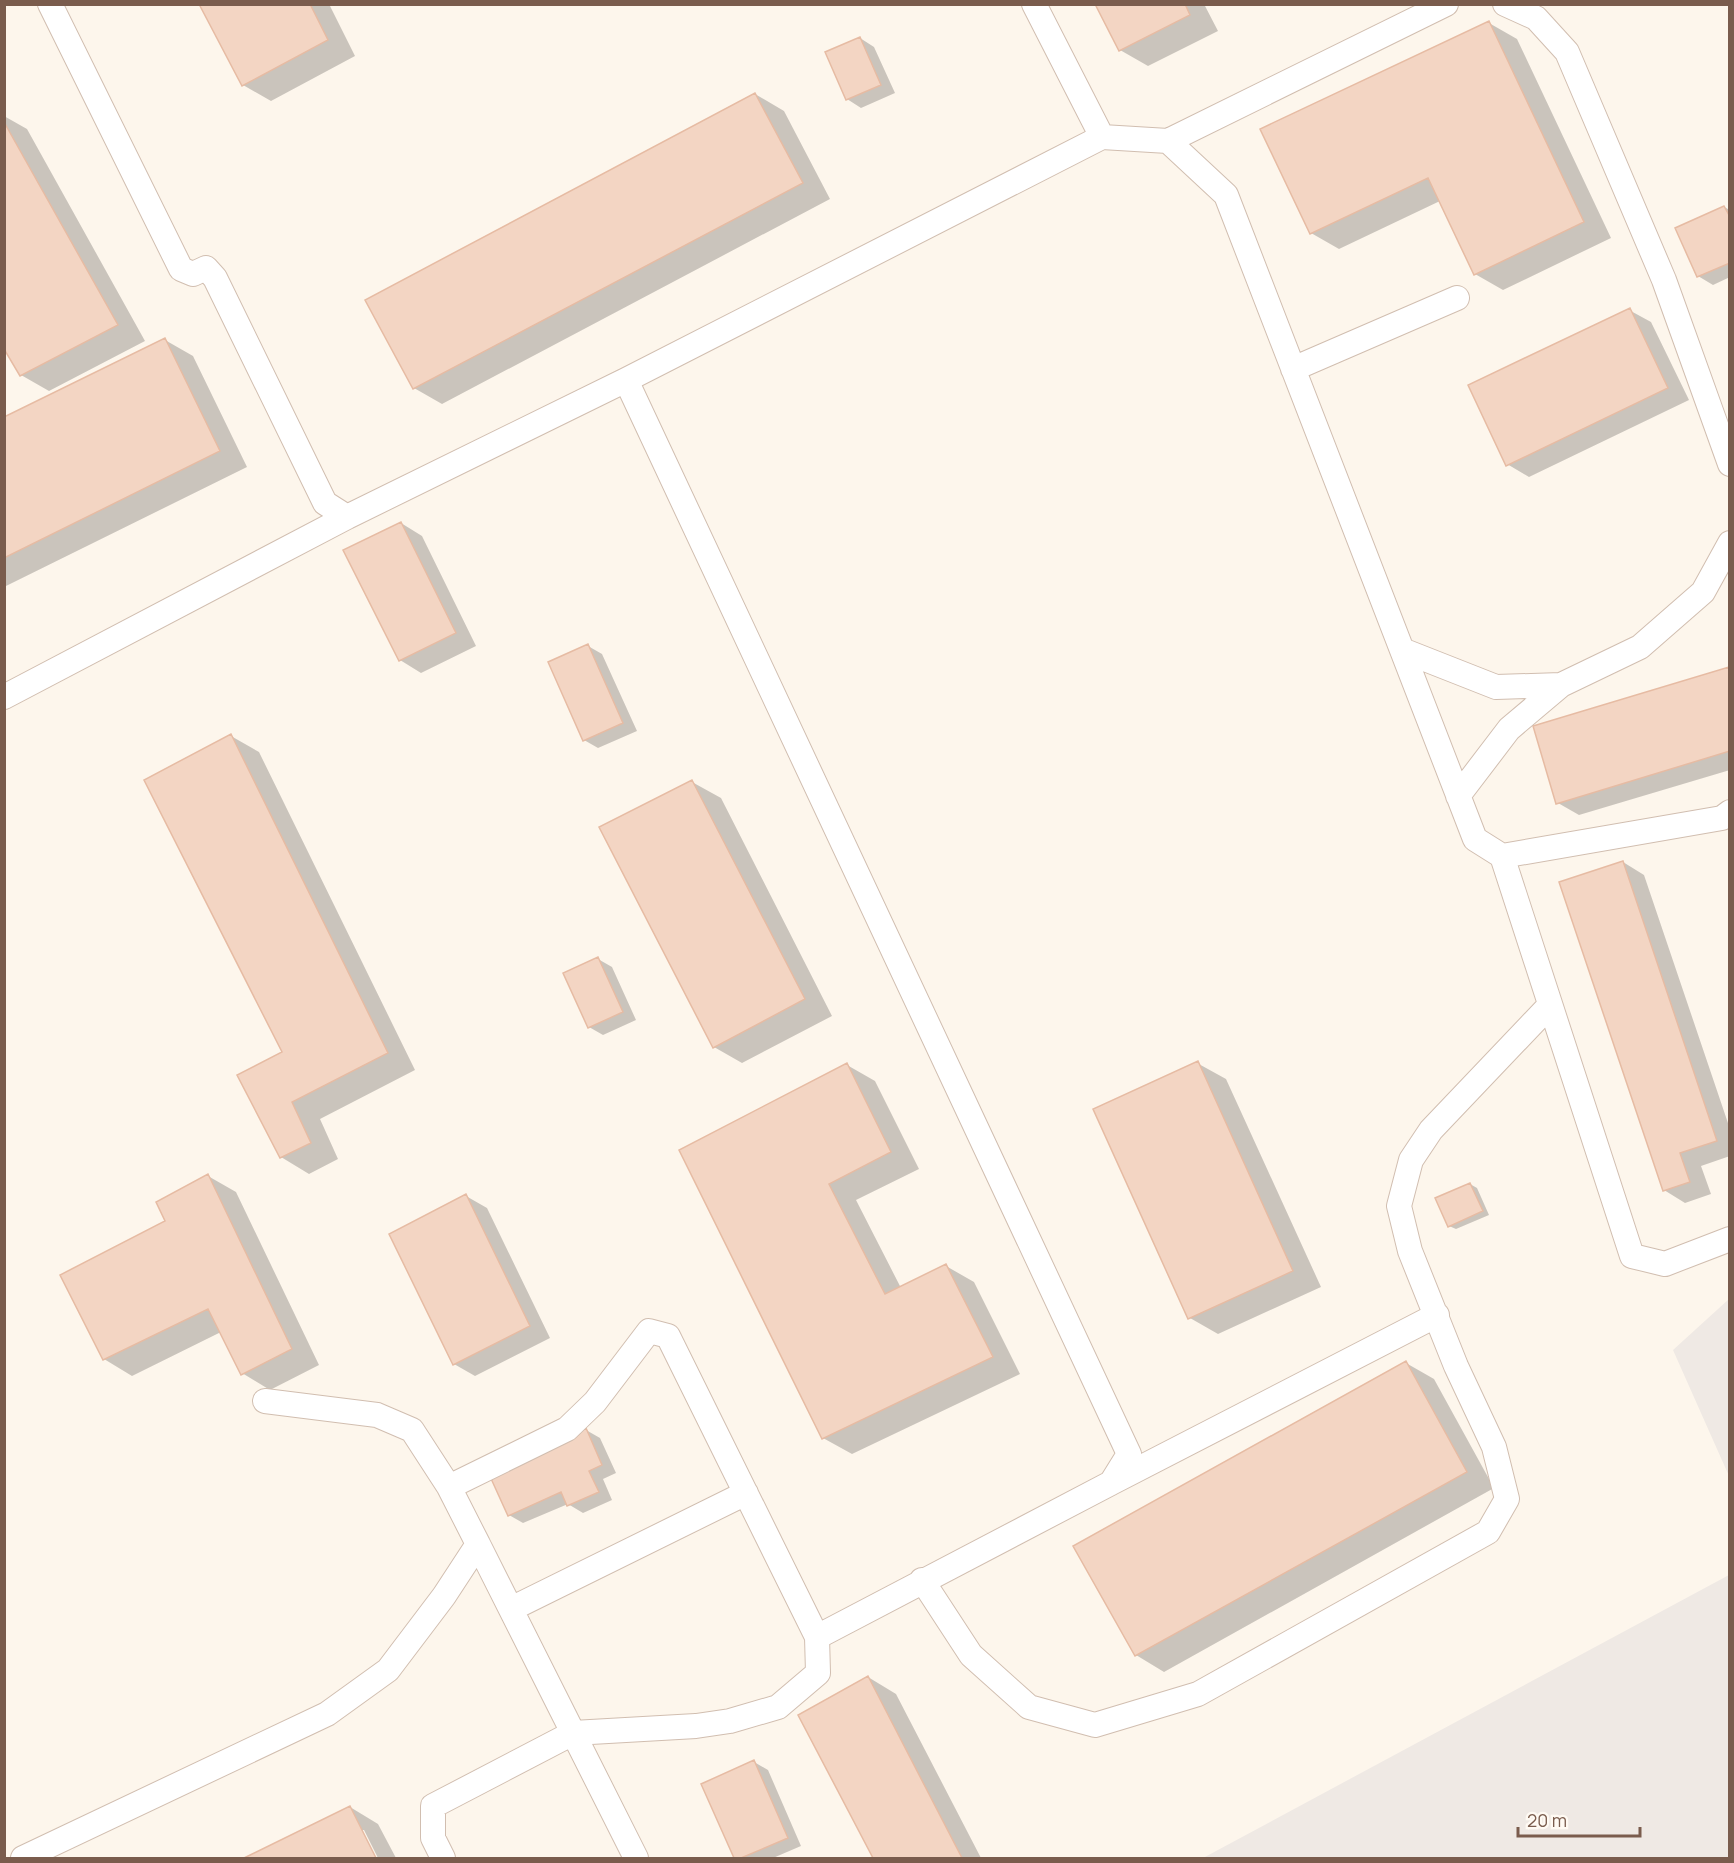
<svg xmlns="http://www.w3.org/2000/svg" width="1734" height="1863" font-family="Manrope,sans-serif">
  <rect width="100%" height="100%" fill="#fdf6ec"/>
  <path fill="#efe9e4" d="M1729 1299V1476L1673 1350Z
    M1729 1575V1858H1203Z"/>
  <path fill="#0003" d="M201 4H329L355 56 271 101 243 85Z
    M1097 4H1204L1218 31 1148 66 1120 50Z
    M1489 23 1517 39 1611 238 1503 290 1475 274 1440 201 1339 249 1311 233Z
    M860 38 874 47 895 93 861 108 847 99Z
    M755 94 784 111 830 199 442 404 414 388Z
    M4 116 27 129 145 341 49 391 21 375 4 346Z
    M1724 207 1730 210V277L1713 285 1698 276Z
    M1629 310 1651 322 1689 400 1529 477 1507 464Z
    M165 340 193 356 247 467 4 587V419Z
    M401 523 422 536 476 646 421 673 400 660Z
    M588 646 602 654 637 731 598 748 584 740Z
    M1729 669 1730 770 1579 815 1558 803Z
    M231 736 259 752 415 1070 320 1119 338 1159 309 1174 281 1157 284 1053Z
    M692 782 721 798 832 1016 742 1063 714 1047Z
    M1623 862 1644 875 1730 1129V1156L1701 1166 1711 1194 1685 1203 1664 1190Z
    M598 959 612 967 636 1020 603 1035 589 1027Z
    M1197 1063 1226 1079 1321 1287 1218 1334 1190 1318Z
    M847 1065 875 1081 919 1169 856 1200 901 1288 946 1266 974 1282 1020 1374 852 1454 823 1438 681 1150Z
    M208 1176 236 1192 319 1365 270 1390 242 1373 221 1332 132 1376 104 1359 167 1222Z
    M1470 1184 1477 1188 1489 1215 1456 1229 1449 1226Z
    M466 1196 487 1208 550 1338 475 1376 454 1364Z
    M1406 1363 1434 1379 1494 1488 1164 1672 1136 1655Z
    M586 1430 600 1438 616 1473 603 1479 612 1500 583 1513 568 1504 523 1523 509 1515Z
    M868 1677 896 1694 981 1858H875L800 1716Z
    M754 1762 768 1770 801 1846 773 1858H735L703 1784Z
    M350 1807 378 1824 396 1858H378L364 1830H360L375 1858H248Z"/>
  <path fill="#f3d5c3" stroke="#e6bba3" stroke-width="1.5" d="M199 4H310L328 40 242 86Z
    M1095 4H1185L1190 15 1119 51Z
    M1489 21 1584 222 1474 275 1428 178 1310 234 1260 129Z
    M860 37 881 85 846 100 825 52Z
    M755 93 803 183 413 389 365 300Z
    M4 122 118 325 20 376 4 349Z
    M1724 206 1730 217V263L1697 277 1675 228Z
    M1630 308 1668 388 1506 466 1468 385Z
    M165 338 220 451 4 558V417Z
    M401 522 456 633 399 661 343 550Z
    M588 644 623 723 583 741 548 662Z
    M1729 667 1730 751 1556 804 1533 726Z
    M231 734 388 1053 292 1102 311 1143 280 1158 237 1075 282 1052 144 780Z
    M692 780 805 999 713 1048 599 827Z
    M1623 861 1717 1141 1680 1153 1690 1182 1663 1191 1559 882Z
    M598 957 623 1012 588 1028 563 973Z
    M1198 1061 1293 1271 1188 1319 1093 1109Z
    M847 1063 891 1152 829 1184 885 1294 946 1264 993 1357 822 1439 679 1150Z
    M208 1174 292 1349 241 1375 208 1309 103 1360 60 1275 165 1221 156 1202Z
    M1470 1183 1483 1211 1448 1227 1435 1198Z
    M466 1194 530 1326 453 1365 389 1234Z
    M1406 1361 1467 1472 1135 1656 1073 1546Z
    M586 1428 602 1465 589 1471 599 1492 567 1506 561 1492 508 1516 488 1472Z
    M868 1676 962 1858H873L798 1715Z
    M754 1760 788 1838 741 1858H734L701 1784Z
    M350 1806 376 1858H244Z"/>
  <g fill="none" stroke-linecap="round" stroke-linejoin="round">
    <defs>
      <path id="service" d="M50 4 181 269 193 274 206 268 215 278 325 503 347 517 626 380 1102 137 1168 141 1226 195 1475 839 1502 856 1722 818 1730 812
        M1034 4 1102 137
        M1505 4 1536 18 1567 52 1664 280 1730 464
        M1168 141 1446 4
        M1293 369 1457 298
        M626 380 1129 1454 1111 1483 817 1637
        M1402 650 1496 687 1561 685 1640 647 1703 592 1730 543
        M4 697 347 517
        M1458 796 1509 729 1561 685
        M1502 856 1632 1256 1665 1264 1730 1239
        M1111 1483 1437 1315
        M478 1544 636 1858
        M922 1580 971 1655 1029 1707 1095 1725 1198 1694 1488 1532 1507 1499 1494 1447 1456 1366 1410 1251 1399 1206 1411 1160 1431 1130 1550 1005
        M511 1609 746 1493
        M23 1858 327 1714 388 1670 444 1596 478 1544 449 1487 412 1430 377 1415 265 1401
        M443 1858 433 1838V1806L573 1733 696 1726 730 1721 778 1707 818 1673 817 1637 668 1336 649 1331 595 1402 567 1429 449 1487"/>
    </defs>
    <use href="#service" stroke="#d1beb0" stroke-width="26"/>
    <use href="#service" stroke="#fff" stroke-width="24"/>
  </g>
  <rect width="1734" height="1863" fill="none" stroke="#7a5c4d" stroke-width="12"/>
  <path d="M1518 1827v9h122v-9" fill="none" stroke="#7a5c4d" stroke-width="3"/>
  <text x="1527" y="1827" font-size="18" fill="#7a5c4d" stroke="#fffaf3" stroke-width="4.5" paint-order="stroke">20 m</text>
</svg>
